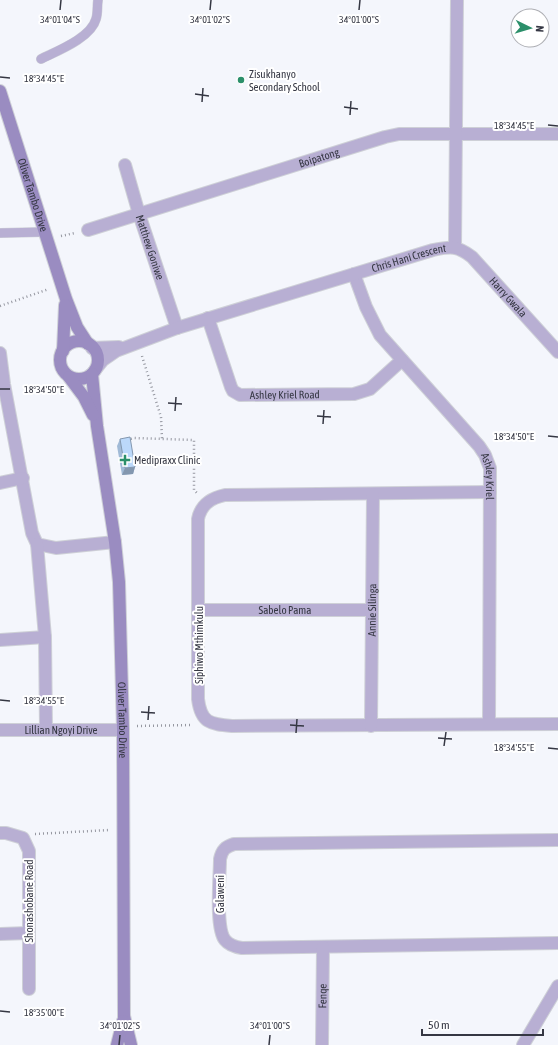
<svg xmlns="http://www.w3.org/2000/svg" width="558" height="1045" font-family="'Asap Condensed',sans-serif">
  <rect width="100%" height="100%" fill="#f4f6fc"/>
  <g fill="none" stroke-linecap="round" stroke-linejoin="round">
    <defs>
      <path id="lane" d="M41 59C57 51 91 38 96 19 98 13 97 6 98 0
        M0 233 44 232"/>
      <g id="street">
        <path id="s1" d="M125 165 139 214 177 328"/>
        <path id="s2" d="M88 230 385 137 399 134H558"/>
        <path d="M455 247 457 0"/>
        <path id="s3" d="M354 274 366 307 380 335 479 446 485 455 490 468 489 724"/>
        <path id="s4" d="M208 318 231 387 233 391 240 395 354 394 370 389 402 360"/>
        <path d="M92 348 119 347"/>
        <path d="M0 353 4 384 32 533 37 544 56 548 115 542"/>
        <path id="s5" d="M95 370 103 360 116 351 177 328 433 250C451 246 458 246 472 257L558 352"/>
        <path d="M0 483 23 478"/>
        <path d="M490 492 225 495C211 498 201 504 198 519V699C201 723 210 724 232 726L558 724"/>
        <path id="s6" d="M199 610H372"/>
        <path d="M45 637 46 730"/>
        <path d="M0 640 45 637 37 544"/>
        <path id="s7" d="M371 726 373 494"/>
        <path id="s8" d="M0 730H123"/>
        <path d="M0 833H6L23 838 29 851V989"/>
        <path d="M558 840 234 844C225 847 222 850 220 859 220 876 215 928 225 940 229 945 235 947 242 948L558 943"/>
        <path d="M0 934 29 933"/>
        <path id="s9" d="M322 1045 323 947"/>
        <path d="M523 1045 558 986"/>
      </g>
      <g id="secondary">
        <path id="s10" d="M0 91 66 299 77 327 88 344"/>
        <circle cx="79" cy="360" r="19"/>
        <path d="M63 351 65 305"/>
        <path id="s11" d="M92 374 97 426 115 542 119 582 123 730 124 1016 131 1045"/>
        <path d="M69 377 84 397 93 415"/>
        <path d="M117 1045 123 1021"/>
      </g>
    </defs>
    <use href="#lane" stroke="#ced0d7" stroke-width="10"/>
    <use href="#street" stroke="#ced0d7" stroke-width="14"/>
    <use href="#secondary" stroke="#ced0d7" stroke-width="14"/>
    <path stroke="#9597a0" stroke-width="2.5" stroke-dasharray="1 3" stroke-linecap="butt" d="M61 236 75 233
      M0 306 49 289
      M142 356 161 417 162 439
      M127 440 134 438 194 440V490L197 493
      M137 726 192 725
      M35 834 110 830"/>
    <use href="#lane" stroke="#b8afd3" stroke-width="9"/>
    <use href="#street" stroke="#b8afd3" stroke-width="12"/>
    <use href="#secondary" stroke="#9a8cc1" stroke-width="12"/>
  </g>
  <path fill="#a1bad7" d="M120 439 135 467 133 474 122 475 117 446Z"/>
  <path fill="#8397af" d="M135 467 133 474 122 475 125 468Z"/>
  <path fill="#bbd8fa" stroke="#8397af" d="M130 437 135 467 125 468 120 439Z"/>
  <path fill="none" stroke="#353743" stroke-width="1.5" d="M60 10 61 0M210 10 211 0M359 10 360 0M0 77 10 78M195 94 209 96M202 102 203 88M344 107 358 109M350 115 351 101M548 125 558 126M0 389H10M168 403 182 404M175 411 176 397M317 416 331 417M323 424 324 410M548 436 558 437M0 700 10 701M141 712 155 713M148 720 149 706M290 725 304 726M296 733 297 719M438 738 452 739M444 746 446 732M548 748 558 749M0 1011 10 1012M119 1045 120 1035M269 1045 270 1035"/>
  <g fill="#2b8f6a" stroke="#fff" stroke-width="1.5">
    <circle cx="241" cy="80" r="4"/>
    <path d="M123 454h4v4h4v4h-4v4h-4v-4h-4v-4h4z"/>
  </g>
  <g text-anchor="middle" stroke-width="4" stroke-linejoin="round" paint-order="stroke">
    <g font-size="11" fill="#353743" stroke="#fff" text-anchor="start">
      <text x="249" y="78">Zisukhanyo<tspan x="249" dy="13">Secondary School</tspan></text>
      <text x="134" y="464">Medipraxx Clinic</text>
    </g>
    <g font-size="11" fill="#353743" stroke="#fff">
      <text dy="4" stroke="none"><textPath href="#s2" startOffset="242">Boipatong</textPath></text>
      <text dy="4" stroke="none"><textPath href="#s10" startOffset="109">Oliver Tambo Drive</textPath></text>
      <text dy="4" stroke="none"><textPath href="#s1" startOffset="86">Matthew Goniwe</textPath></text>
      <text dy="4" stroke="none"><textPath href="#s5" startOffset="336">Chris Hani Crescent</textPath></text>
      <text dy="4" stroke="none"><textPath href="#s5" startOffset="457">Harry Gwala</textPath></text>
      <text dy="4" stroke="none"><textPath href="#s4" startOffset="130">Ashley Kriel Road</textPath></text>
      <text dy="4" stroke="none"><textPath href="#s3" startOffset="248">Ashley Kriel</textPath></text>
      <text dy="4" stroke="none"><textPath href="#s6" startOffset="86">Sabelo Pama</textPath></text>
      <text dy="4" stroke="none"><textPath href="#s7" startOffset="116">Annie Silinga</textPath></text>
      <text transform="translate(199 645) rotate(-90)" y="4">Siphiwo Mthimkulu</text>
      <text dy="4" stroke="none"><textPath href="#s11" startOffset="348">Oliver Tambo Drive</textPath></text>
      <text dy="4" stroke="none"><textPath href="#s8" startOffset="61">Lillian Ngoyi Drive</textPath></text>
      <text transform="translate(220 894) rotate(-90)" y="4">Galaweni</text>
      <text transform="translate(29 901) rotate(-90)" y="4">Shonashobane Road</text>
      <text dy="4" stroke="none"><textPath href="#s9" startOffset="49">Fenqe</textPath></text>
    </g>
  </g>
  <g font-size="10" text-anchor="middle" fill="#353743" stroke="#fff" stroke-width="4" stroke-linejoin="round" paint-order="stroke">
    <text x="60" y="23">34°01'04"S</text>
    <text x="210" y="23">34°01'02"S</text>
    <text x="359" y="23">34°01'00"S</text>
    <text x="44" y="82">18°34'45"E</text>
    <text x="514" y="129">18°34'45"E</text>
    <text x="44" y="393">18°34'50"E</text>
    <text x="514" y="440">18°34'50"E</text>
    <text x="44" y="704">18°34'55"E</text>
    <text x="514" y="751">18°34'55"E</text>
    <text x="44" y="1016">18°35'00"E</text>
    <text x="120" y="1029">34°01'02"S</text>
    <text x="270" y="1029">34°01'00"S</text>
  </g>
  <g transform="translate(530 28) rotate(95)"><circle r="19" fill="#ffffff" stroke="#aeafb4"/>
  <path d="M0-3L7 15L0 10L-7 15Z" fill="#2b8f6a"/>
  <text y="-6" font-size="11" font-weight="bold" text-anchor="middle" fill="#353743">N</text>
  </g>
  <path d="M422 1029v6h121v-6" fill="none" stroke="#353743" stroke-width="2"/>
  <text x="428" y="1029" font-size="12" fill="#353743" stroke="#ffffff" stroke-width="3" paint-order="stroke">50 m</text>
</svg>
